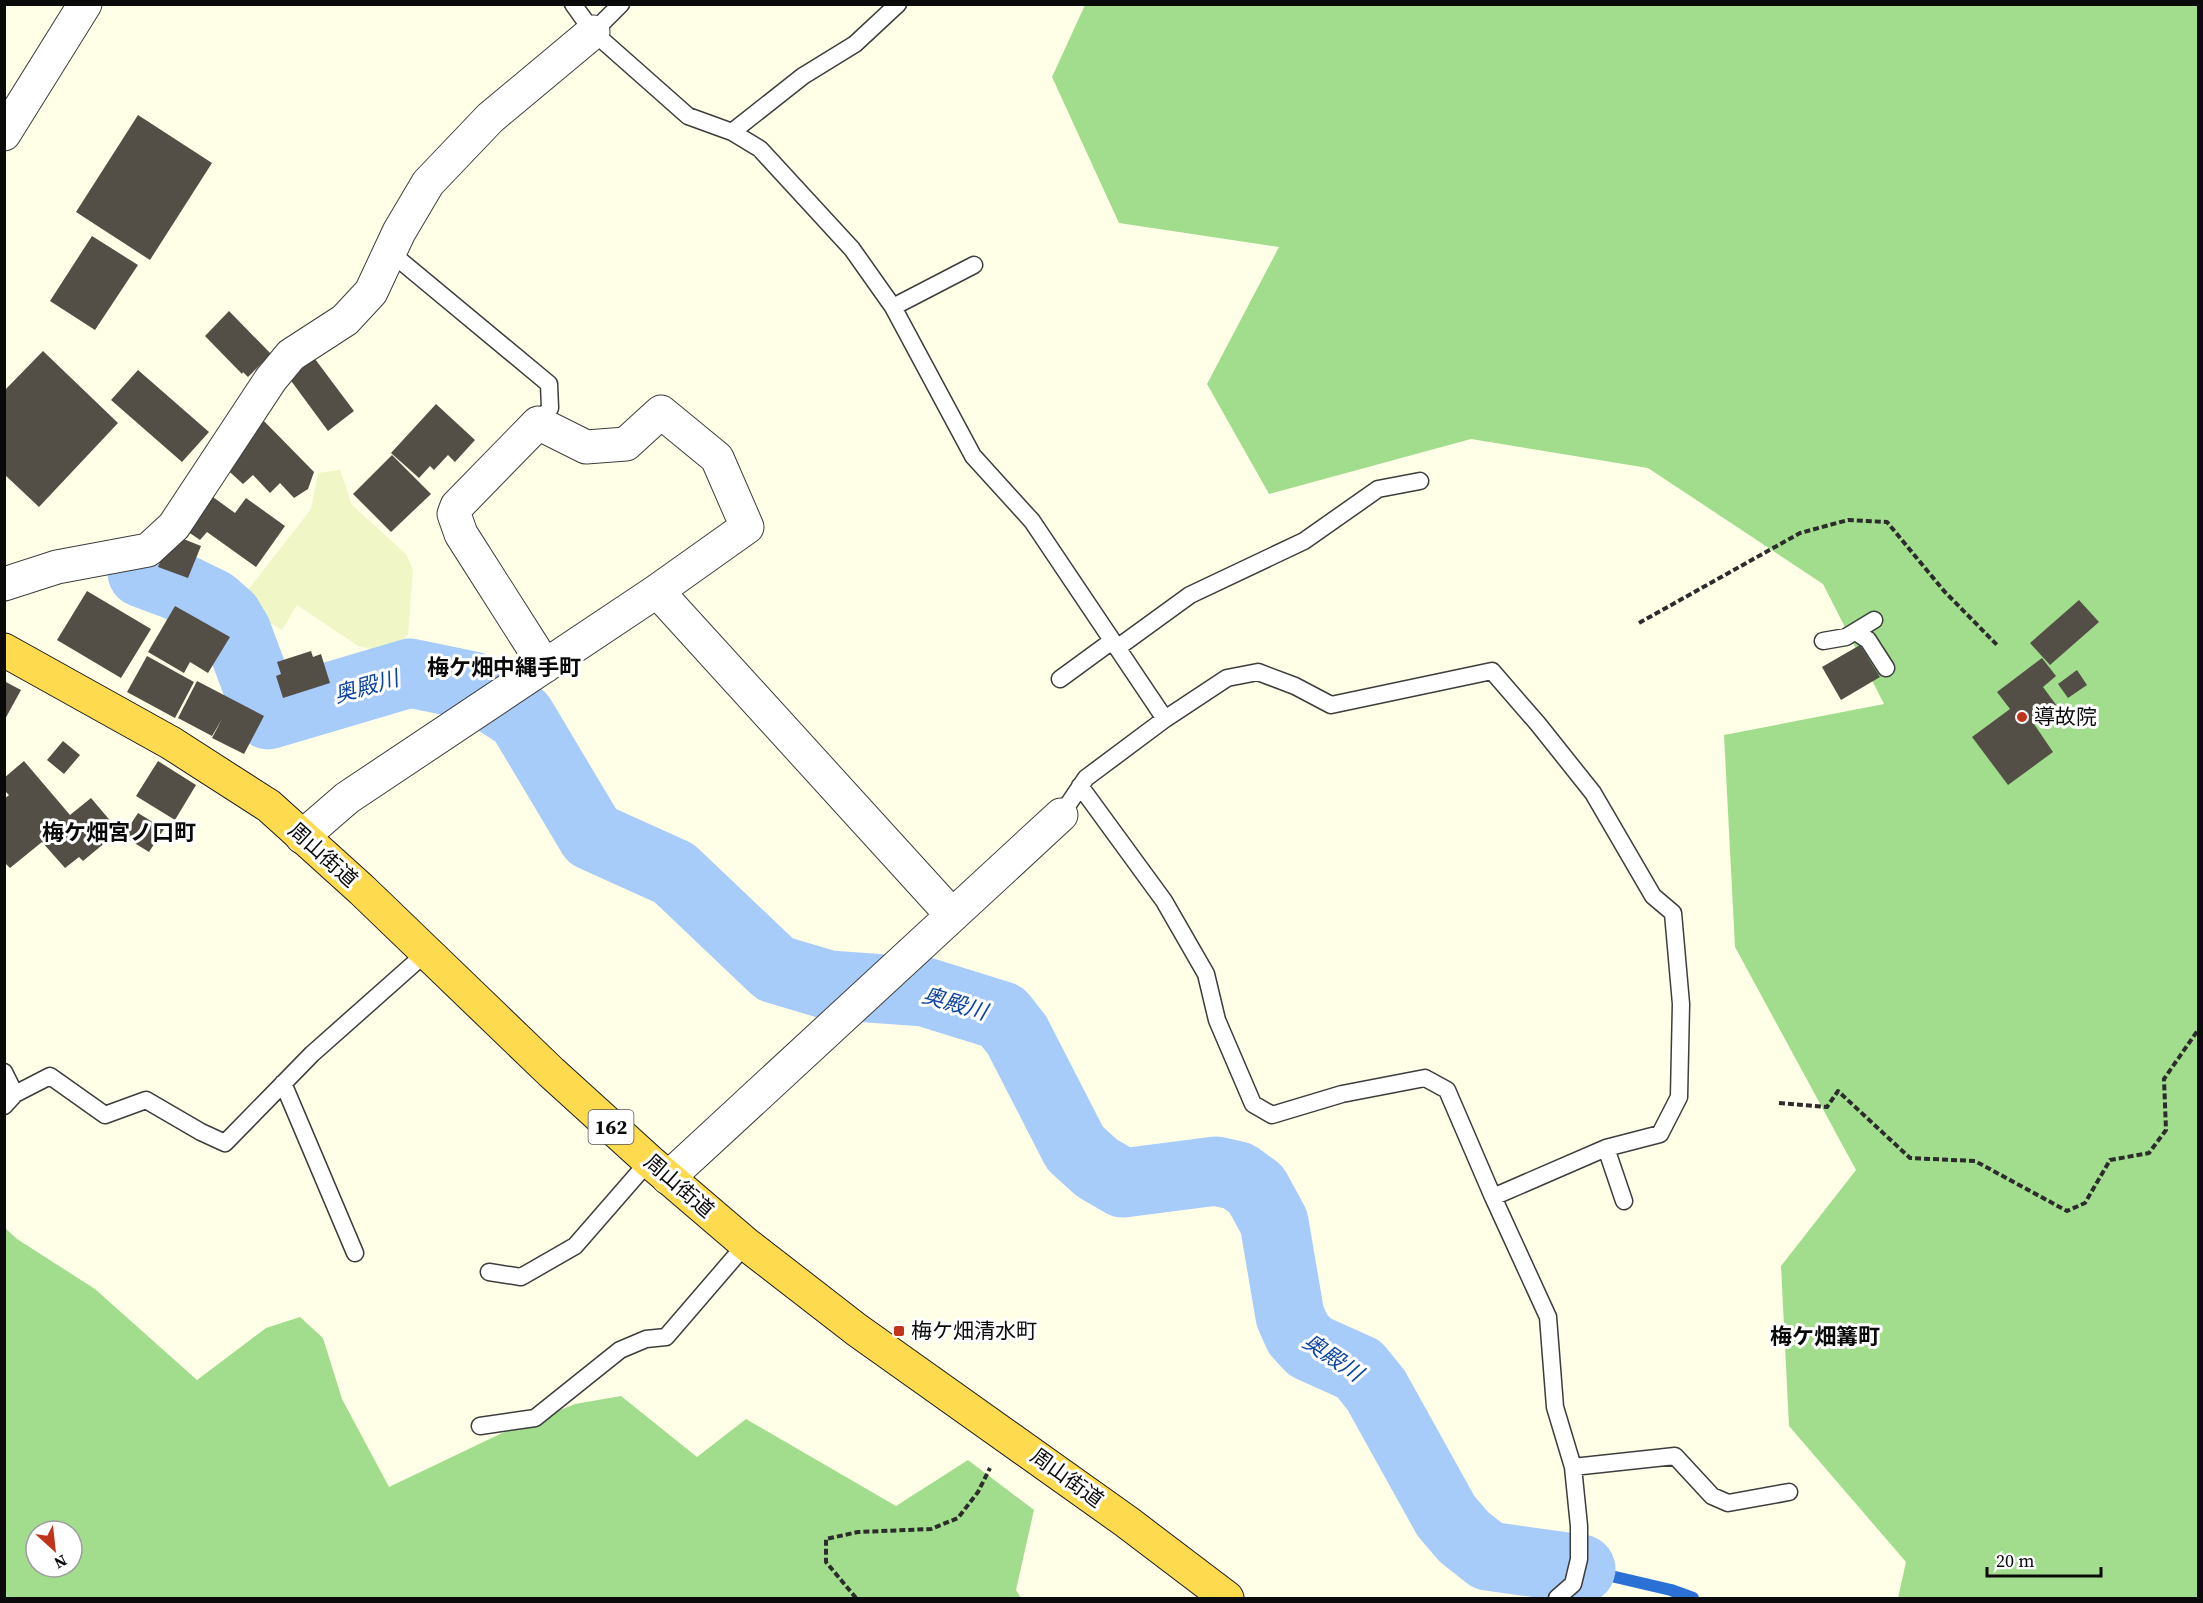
<svg xmlns="http://www.w3.org/2000/svg" width="2203" height="1603" font-family="'Source Serif 4','Noto Sans JP',serif">
  <rect width="100%" height="100%" fill="#ffffe7"/>
  <path fill="#f1f6c6" d="M340 470 352 505 406 554 413 570 408 635 402 640 376 650 358 646 297 605 282 630 237 604 311 509 318 473Z"/>
  <path fill="#a2dd8e" fill-rule="evenodd" d="M1085 5H2198V1598H1898L1906 1562 1789 1426 1781 1266 1856 1170 1735 947 1724 735 1884 704 1823 584 1648 468 1471 439 1269 494 1207 384 1279 247 1119 223 1052 77Z
    M4 1227 17 1239 95 1289 197 1380 266 1328 300 1317 323 1338 342 1399 389 1487 500 1434 575 1404 621 1396 697 1457 746 1419 896 1506 968 1460 1034 1510 1016 1590 1021 1598H5ZM36 1531H72V1567H36Z"/>
  <g fill="none" stroke-linecap="round" stroke-linejoin="round">
    <path stroke="#2b71d5" stroke-width="12" d="M1581 1569 1671 1590 1693 1598"/>
    <path stroke="#a8ccfa" stroke-width="69" d="M142 573 177 586 212 603 228 617 237 632 268 715 410 673 473 686 521 717 592 836 674 873 775 969 829 985 925 992 1002 1016 1017 1035 1075 1148 1097 1168 1123 1183 1216 1171 1238 1176 1256 1189 1274 1222 1290 1316 1298 1334 1310 1347 1359 1369 1376 1390 1446 1516 1464 1537 1488 1556 1581 1569"/>
  </g>
  <path fill="#534e46" d="M138 115 212 163 150 260 76 212Z
    M92 236 138 265 95 330 50 301Z
    M229 311 271 354 248 377 243 372 242 374 205 336Z
    M43 351 118 423 39 507 4 474V391Z
    M315 359 354 411 328 431 289 378Z
    M138 370 209 432 182 462 111 400Z
    M436 404 475 440 455 462 448 455 434 470 430 466 419 478 391 453Z
    M261 418 314 472 308 489 294 498 280 483 270 493 253 475 243 484 221 464Z
    M392 455 431 494 391 532 353 494Z
    M206 492 235 513 246 498 285 526 256 567 207 532 200 540 181 527Z
    M171 534 201 546 188 578 158 567Z
    M87 591 151 629 121 678 57 640Z
    M2079 600 2099 622 2050 665 2030 643Z
    M175 606 230 637 208 673 190 662 184 673 148 652Z
    M1860 645 1880 677 1841 700 1822 667Z
    M311 651 313 657 321 654 330 683 283 698 276 676 281 674 277 662Z
    M147 656 194 682 175 718 127 692Z
    M2042 658 2056 676 2043 687 2057 706 2034 724 2053 752 2008 785 1972 737 2010 709 1997 692Z
    M2077 670 2087 685 2068 698 2058 684Z
    M4 681 21 690 4 721Z
    M197 681 264 716 244 754 212 738 222 719 212 736 178 718Z
    M63 741 80 755 64 774 47 760Z
    M24 761 70 815 91 798 119 831 83 861 79 857 65 868 42 842 10 868 4 862V799L9 795 4 790V778Z
    M158 761 196 785 175 820 136 796Z
    M138 813 164 829 149 852 123 836Z"/>
  <g fill="none" stroke-linecap="round" stroke-linejoin="round">
    <defs>
      <path id="service" d="M573 4 593 32 688 116 732 132 760 149 852 249 893 307 973 456 1032 521 1165 719
        M593 32 621 4
        M732 132 803 76 855 44 898 4
        M390 252 549 384 550 408 538 423
        M893 307 974 265
        M1856 632 1868 640 1886 668
        M1823 641 1846 637 1874 620
        M1117 648 1190 595 1304 541 1378 489 1420 481
        M1060 679 1112 641
        M1080 786 1164 901 1206 974 1217 1020 1253 1104 1272 1115 1342 1094 1425 1078 1447 1090 1493 1197
        M1061 815 1086 778 1165 719 1227 678 1258 672 1295 686 1331 705 1492 671 1538 724 1593 793 1653 896 1673 913 1681 1004 1679 1097 1660 1134 1606 1148 1493 1197 1548 1317 1555 1407 1573 1467 1579 1526V1559L1573 1584 1557 1598
        M4 1072 15 1094 4 1106
        M283 1083 355 1253
        M15 1094 50 1076 105 1115 146 1100 201 1132 225 1143 312 1054 427 952
        M1606 1148 1624 1201
        M489 1272 521 1277 575 1246 649 1161
        M480 1426 535 1418 620 1350 646 1339 666 1337 746 1244
        M1573 1467 1675 1456 1712 1496 1728 1503 1789 1492"/>
      <path id="minor" d="M4 134 85 4
        M4 584 57 567 148 550 174 526 271 379 291 355 345 320 371 292 399 232 428 183 490 118 593 32
        M545 666 461 534 454 514 457 506 538 423 586 447 626 444 661 412 717 458 747 527 657 591
        M302 837 347 798 657 591 952 915
        M668 1178 1061 815"/>
      <path id="trunk" d="M4 650 171 743 269 806 362 890 551 1072 649 1161 746 1244 857 1330 1127 1522 1227 1598"/>
    </defs>
    <use href="#service" stroke="#3d3d3d" stroke-width="19"/>
    <use href="#minor" stroke="#3d3d3d" stroke-width="35"/>
    <use href="#trunk" stroke="#1b1b1b" stroke-width="35"/>
    <path stroke="#2c2c2c" stroke-width="4" stroke-dasharray="6 3" stroke-linecap="butt" d="M1639 623 1800 533 1848 520 1887 522 1944 591 1998 646
      M1779 1103 1827 1107 1838 1091 1910 1158 1975 1161 2067 1211 2085 1203 2110 1160 2149 1153 2166 1130 2164 1079 2198 1030
      M856 1598 826 1562V1539L858 1532 931 1529 958 1518 978 1492 990 1468"/>
    <use href="#service" stroke="#fff" stroke-width="16"/>
    <use href="#minor" stroke="#fff" stroke-width="33"/>
    <use href="#trunk" stroke="#feda4e" stroke-width="33"/>
  </g>
  <g fill="#c1331b" stroke="#fff" stroke-width="2">
    <circle cx="2022" cy="717" r="6"/>
    <rect x="893" y="1325" width="12" height="12" rx="3"/>
  </g>
  <g text-anchor="middle" stroke-width="6" stroke-linejoin="round" paint-order="stroke">
    <rect fill="#fff" stroke="#545454" stroke-width="1.5" x="588.5" y="1110" width="45" height="34" rx="4.5"/>
    <g font-size="20" font-weight="bold" fill="#0a0a0a">
      <text x="611" y="1134">162</text>
    </g>
    <g font-size="21" fill="#0a0a0a" stroke="#fff" text-anchor="start">
      <text x="2034" y="724">導故院</text>
      <text x="911" y="1338">梅ケ畑清水町</text>
    </g>
    <g font-size="21" fill="#0a0a0a" stroke="#fff">
      <text transform="translate(323 855) rotate(42)" y="7">周山街道</text>
      <text transform="translate(679 1186) rotate(41)" y="7">周山街道</text>
      <text transform="translate(1067 1478) rotate(36)" y="7">周山街道</text>
    </g>
    <g font-size="22" font-weight="bold" fill="#0a0a0a" stroke="#fff">
      <text x="504" y="675">梅ケ畑中縄手町</text>
      <text x="119" y="840">梅ケ畑宮ノ口町</text>
      <text x="1825" y="1344">梅ケ畑篝町</text>
    </g>
    <g font-size="22" font-style="italic" fill="#0d44a2" stroke="#fff">
      <text transform="translate(366 686) rotate(-16)" y="8">奥殿川</text>
      <text transform="translate(955 1003) rotate(16)" y="8">奥殿川</text>
      <text transform="translate(1333 1357) rotate(34)" y="8">奥殿川</text>
    </g>
  </g>
  <rect width="2203" height="1603" fill="none" stroke="#0a0a0a" stroke-width="12"/>
  <g transform="translate(54 1549) rotate(153)"><circle r="28" fill="#ffffff" stroke="#9d9d9d" stroke-width="1.5"/>
  <path d="M0-4.5L10 22L0 15L-10 22Z" fill="#c1331b"/>
  <text y="-9" font-size="16" font-weight="bold" text-anchor="middle" fill="#0a0a0a">N</text>
  </g>
  <path d="M1987 1567v9h114v-9" fill="none" stroke="#0a0a0a" stroke-width="3"/>
  <text x="1996" y="1567" font-size="18" fill="#0a0a0a" stroke="#ffffff" stroke-width="4.5" paint-order="stroke">20 m</text>
</svg>
